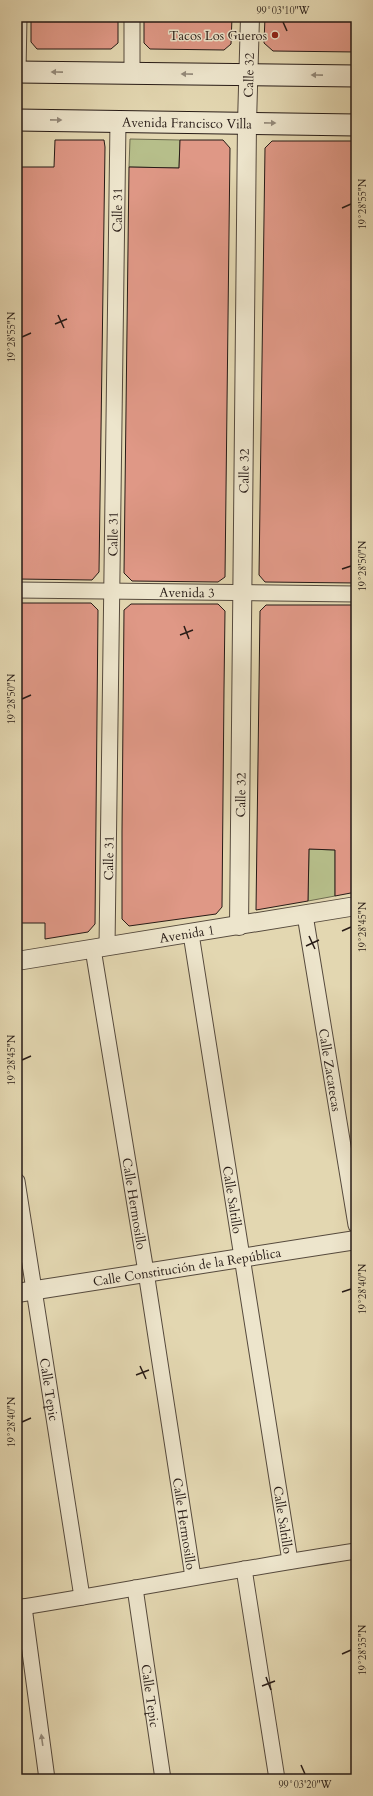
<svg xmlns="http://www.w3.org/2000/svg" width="373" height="1796" font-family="Cardo,serif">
  <rect width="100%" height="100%" fill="#e3d7b1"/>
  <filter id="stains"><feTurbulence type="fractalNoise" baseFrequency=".005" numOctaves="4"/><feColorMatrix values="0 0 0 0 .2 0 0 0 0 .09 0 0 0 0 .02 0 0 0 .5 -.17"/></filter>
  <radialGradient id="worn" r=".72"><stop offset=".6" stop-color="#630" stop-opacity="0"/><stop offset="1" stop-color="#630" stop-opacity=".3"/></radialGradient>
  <path fill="#b6be8a" stroke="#6e6c50" d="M130 139 180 140 179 168 129 167Z
    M309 849 335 850V896L308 901Z"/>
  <path fill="#df9886" stroke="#271b16" d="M31 17H118V43L111 49H37L31 42Z
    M144 17H232L231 44 224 50 150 49 144 43Z
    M265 17H356V52L273 51 264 43Z
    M55 140H104L105 147 99 572 92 580 17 579V167H54Z
    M180 140H223L230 148 225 577 218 582 132 581 124 573 129 167 179 168Z
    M272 141H356V583L265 582 259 575 265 148Z
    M17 603H91L98 610 95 924 88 932 45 939V923H17Z
    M131 604H218L225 611 224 689 222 907 216 914 129 926 122 919V832L124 610Z
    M266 605H356V892L335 896V850L309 849 308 901 256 910 260 611Z"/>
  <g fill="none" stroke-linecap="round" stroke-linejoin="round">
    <defs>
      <g id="minor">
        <path d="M18 72 19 17"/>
        <path d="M132 73V17"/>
        <path id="s1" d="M17 590 356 594"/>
        <path id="s2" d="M305 915 356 1225"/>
        <path id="s3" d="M191 934 290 1561"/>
        <path id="s4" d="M107 947 118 121"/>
        <path id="s5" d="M93 949 146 1272 193 1577"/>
        <path id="s6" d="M17 1181 82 1597"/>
        <path d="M244 1569 277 1779"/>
        <path id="s7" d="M135 1588 163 1779"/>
        <path d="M24 1607 47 1779"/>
        <path d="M17 1608C130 1590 243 1568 356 1551"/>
      </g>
      <g id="tertiary">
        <path id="s8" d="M239 926 247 123 250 17"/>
        <path id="s9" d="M17 961 356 906"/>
        <path id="s10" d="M17 1293 356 1240"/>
      </g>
      <g id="secondary">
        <path d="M17 72 356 76"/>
        <path id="s11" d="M17 120 356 125"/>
      </g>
    </defs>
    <use href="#minor" stroke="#564a3d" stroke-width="17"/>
    <use href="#tertiary" stroke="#564a3d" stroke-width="20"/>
    <use href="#secondary" stroke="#271b16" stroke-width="23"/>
    <use href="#minor" stroke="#ede5cc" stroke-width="15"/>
    <use href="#tertiary" stroke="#ede5cc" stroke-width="18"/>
    <use href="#secondary" stroke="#ede5cc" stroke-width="21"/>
  </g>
  <defs><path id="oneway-solid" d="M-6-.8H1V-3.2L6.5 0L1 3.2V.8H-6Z"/></defs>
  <g fill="#948a7a">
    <use href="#oneway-solid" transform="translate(57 72) rotate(-179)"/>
    <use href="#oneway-solid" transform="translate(187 74) rotate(-179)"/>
    <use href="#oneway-solid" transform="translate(317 75) rotate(-179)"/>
    <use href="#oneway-solid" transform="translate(56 120) rotate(1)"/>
    <use href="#oneway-solid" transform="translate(270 123) rotate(1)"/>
    <use href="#oneway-solid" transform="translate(42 1740) rotate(-98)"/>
  </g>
  <path fill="none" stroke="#271b16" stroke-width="1.5" d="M283 22 287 31M342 208 351 204M58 315 64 328M55 324 67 319M22 337 31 333M342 569 351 566M184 626 189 639M180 635 193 630M22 699 31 695M342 931 351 927M309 936 315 949M306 946 319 940M22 1060 31 1056M342 1292 351 1289M140 1366 146 1379M136 1375 149 1370M22 1422 31 1418M342 1654 351 1650M266 1677 271 1690M262 1686 275 1681M301 1765 305 1774"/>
  <circle fill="#8f2418" stroke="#ede5cc" stroke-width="1.5" cx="275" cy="35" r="4"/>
  <g text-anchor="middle" stroke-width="3" stroke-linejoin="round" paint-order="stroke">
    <g font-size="13" fill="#271b16" stroke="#ede5cc" text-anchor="end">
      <text x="267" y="40">Tacos Los Gueros</text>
    </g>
    <g font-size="13" fill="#271b16" stroke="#ede5cc">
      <text dy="5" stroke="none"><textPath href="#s8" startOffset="851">Calle 32</textPath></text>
      <text dy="5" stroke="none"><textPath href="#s11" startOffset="170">Avenida Francisco Villa</textPath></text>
      <text dy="5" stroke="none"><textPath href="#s4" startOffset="737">Calle 31</textPath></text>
      <text dy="5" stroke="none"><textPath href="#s8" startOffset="455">Calle 32</textPath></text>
      <text dy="5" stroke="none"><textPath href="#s4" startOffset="413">Calle 31</textPath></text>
      <text dy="5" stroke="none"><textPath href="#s1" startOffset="170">Avenida 3</textPath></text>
      <text dy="5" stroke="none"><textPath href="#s8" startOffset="131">Calle 32</textPath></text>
      <text dy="5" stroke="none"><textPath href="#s4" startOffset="89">Calle 31</textPath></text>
      <text dy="5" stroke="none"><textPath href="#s9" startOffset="172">Avenida 1</textPath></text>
      <text dy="5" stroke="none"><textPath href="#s2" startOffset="157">Calle Zacatecas</textPath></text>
      <text dy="5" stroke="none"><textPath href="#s3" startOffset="269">Calle Saltillo</textPath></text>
      <text dy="5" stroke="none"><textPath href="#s5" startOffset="258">Calle Hermosillo</textPath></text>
      <text dy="5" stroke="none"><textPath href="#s10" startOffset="172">Calle Constitución de la República</textPath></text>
      <text dy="5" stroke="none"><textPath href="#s6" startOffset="211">Calle Tepic</textPath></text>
      <text dy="5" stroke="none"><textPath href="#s3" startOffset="593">Calle Saltillo</textPath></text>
      <text dy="5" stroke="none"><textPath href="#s5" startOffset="582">Calle Hermosillo</textPath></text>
      <text dy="5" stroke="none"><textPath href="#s7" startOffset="109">Calle Tepic</textPath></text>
    </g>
  </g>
  <rect width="373" height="1796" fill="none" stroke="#e3d7b1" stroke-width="44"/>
  <rect x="22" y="22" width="329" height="1752" fill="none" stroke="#271b16" stroke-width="1.5"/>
  <g font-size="10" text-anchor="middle" fill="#271b16">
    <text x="283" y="14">99°03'10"W</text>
    <text transform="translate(362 204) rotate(-90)" y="4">19°28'55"N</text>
    <text transform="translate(11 337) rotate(-90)" y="4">19°28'55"N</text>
    <text transform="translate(362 566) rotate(-90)" y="4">19°28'50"N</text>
    <text transform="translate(11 699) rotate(-90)" y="4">19°28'50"N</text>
    <text transform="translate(362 927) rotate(-90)" y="4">19°28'45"N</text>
    <text transform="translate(11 1060) rotate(-90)" y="4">19°28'45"N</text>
    <text transform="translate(362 1289) rotate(-90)" y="4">19°28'40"N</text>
    <text transform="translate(11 1422) rotate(-90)" y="4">19°28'40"N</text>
    <text transform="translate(362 1650) rotate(-90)" y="4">19°28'35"N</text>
    <text x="305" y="1788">99°03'20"W</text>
  </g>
  <rect width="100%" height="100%" filter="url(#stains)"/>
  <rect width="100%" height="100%" fill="url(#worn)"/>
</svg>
